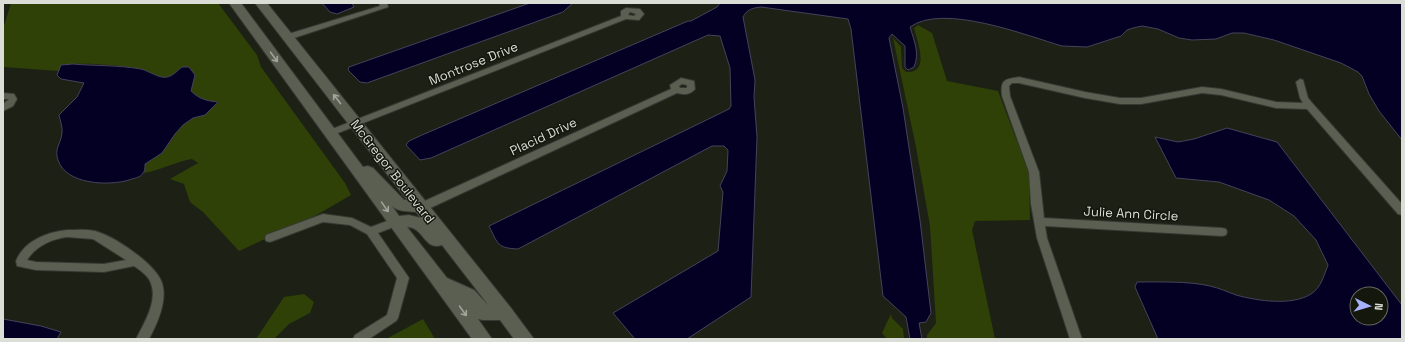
<svg xmlns="http://www.w3.org/2000/svg" width="1405" height="342" font-family="'Space Grotesk',sans-serif">
  <rect width="100%" height="100%" fill="#1c2015"/>
  <path fill="#2f4107" d="M11 3H218L257 55 261 67 345 183 351 195 313 217 239 251 203 212 190 202 184 184 170 179 198 163 192 159C175 162 161 170 144 173L145 164 162 153 175 134 183 125 193 118 205 114 218 103C207 100 199 100 191 91L195 75 182 67C178 70 173 76 167 77 160 79 149 71 141 69 117 65 86 62 61 65L59 71 3 67V29Z
    M918 25 932 33 947 81 998 91 1029 173 1030 220 975 221 972 230 995 339H927V335L936 323 930 226 916 147 893 38 901 47 902 68 906 72C931 74 917 40 914 28Z
    M304 294 314 302 310 313 289 324 274 339H256L284 297Z
    M891 314 892 318 903 329 904 339H887L882 333Z
    M423 319 435 339H386Z"/>
  <path fill="#040024" stroke="#44435a" fill-rule="evenodd" d="M322 3H352L354 7 337 14 330 12Z
    M530 3H573L563 12 367 83 360 82 348 70 349 67Z
    M720 3H1402V140L1379 111 1369 94 1362 76 1358 72 1341 63 1274 40 1244 33H1232L1216 39 1192 40 1179 38 1158 29 1142 26 1133 28 1127 30 1121 36 1087 47 1062 46C1025 35 943 3 910 27 914 41 920 53 914 67L908 70 905 67V46L892 34 889 38 903 108 920 220 931 313 926 322 919 323 922 339H910L906 317 883 296 851 29 848 19 761 7C753 8 747 9 743 17L755 80 754 97 757 137 751 297 687 339H635L613 313 718 251 723 192 720 186 727 171 728 150 724 146H712L518 249C497 248 498 244 489 226L729 109 731 106 730 68 720 36 708 35 431 158 420 160 406 145 409 141 422 135 688 21H691L717 7Z
    M73 64C96 66 118 65 141 69 149 71 160 79 167 77 173 76 178 70 182 67H189L195 75 191 91C199 99 207 101 218 102L205 115 193 118 183 125 175 134 162 153 145 164C145 167 145 171 143 173 140 178 134 178 129 180 109 186 66 185 58 160 54 148 61 144 62 133 63 128 60 120 59 115L77 97 84 83 61 79 57 75 61 65Z
    M1227 128 1277 142 1402 305V339H1158L1135 287 1137 282C1159 282 1189 281 1210 286 1219 288 1228 292 1236 295 1258 301 1292 306 1311 294 1321 288 1324 275 1328 265L1316 240 1294 216 1269 200 1219 182 1176 178 1155 137 1178 142 1194 139ZM1357 294H1381V318H1357Z
    M3 319 41 326 61 332 57 339H3Z"/>
  <g fill="none" stroke-linecap="round" stroke-linejoin="round">
    <defs>
      <path id="minor" d="M379 3H387L388 7 291 39H285L284 37 285 35 380 6Z
        M626 8 640 9 644 14 639 20 626 19 333 135H327L325 133 327 131 621 16V11ZM630 12 636 14 634 16 628 15Z
        M1019 77 1085 92 1120 98H1141L1202 87 1221 89 1276 102 1303 103 1300 98 1296 82 1300 79 1303 80 1308 98 1313 104 1402 204V215L1398 214 1307 109 1276 108 1221 95 1202 93 1141 104H1120L1085 98 1019 83H1012L1009 86 1010 96 1039 172 1044 218 1222 228 1226 229 1227 232 1226 235 1222 236 1045 226 1047 238 1082 339H1070L1037 238 1031 204 1029 172 1002 96C1000 80 1004 79 1019 77Z
        M681 78 694 81 695 89C690 95 684 95 677 93L426 210H418L417 207 418 204 671 89 670 85ZM682 84 687 85V88H680L679 86Z
        M3 93 14 94 17 99 13 106 3 111V104L9 99H3Z
        M323 214 352 218 371 227 395 218 399 219 400 222 399 225 378 233 409 278 398 318 396 321 369 339H353L355 335 387 315 397 278 367 234 350 225 323 222 270 242 266 241 265 238 266 235Z
        M67 230C76 230 86 229 95 231 114 236 156 264 162 283 168 301 157 324 149 339H136C144 323 159 300 150 281 147 275 140 270 134 266L104 272 36 270 17 266 16 261C24 241 47 232 67 230ZM67 237 93 239 126 260 104 264 36 262 27 260C36 246 52 239 67 237Z"/>
      <path id="secondary" d="M229 3H241L363 167 368 166 373 168 404 200H407L255 3H267L511 308 534 339H514L500 320H483L478 319 492 339H472ZM392 206C398 212 408 211 416 212L421 218 409 215 399 216ZM407 227C424 227 424 251 442 245L489 306 474 290 447 278Z"/>
    </defs>
    <use href="#minor" stroke="#353932" stroke-width="2"/>
    <use href="#secondary" stroke="#353932" stroke-width="2"/>
    <use href="#minor" fill="#5a5f52" fill-rule="evenodd"/>
    <use href="#secondary" fill="#5a5f52" fill-rule="evenodd"/>
  </g>
  <defs><path id="oneway-shaft" d="M-6 0H5M1.5-3L5.5 0L1.5 3" fill="none" stroke-width="1.6" stroke-linecap="round" stroke-linejoin="round"/></defs>
  <g stroke="#a1a59b">
    <use href="#oneway-shaft" transform="translate(274 57) rotate(54)"/>
    <use href="#oneway-shaft" transform="translate(337 99) rotate(-128)"/>
    <use href="#oneway-shaft" transform="translate(385 207) rotate(55)"/>
    <use href="#oneway-shaft" transform="translate(463 311) rotate(54)"/>
  </g>
  <g text-anchor="middle" stroke-width="3" stroke-linejoin="round" paint-order="stroke">
    <g font-size="13" fill="#dbded7" stroke="#13170c">
      <text transform="translate(473 63) rotate(-22)" y="5">Montrose Drive</text>
      <text transform="translate(543 136) rotate(-25)" y="5">Placid Drive</text>
      <text transform="translate(393 171) rotate(52)" y="5">McGregor Boulevard</text>
      <text transform="translate(1131 213) rotate(3)" y="5">Julie Ann Circle</text>
    </g>
  </g>
  <rect width="1405" height="342" fill="none" stroke="#dbded7" stroke-width="8"/>
  <g transform="translate(1369 306) rotate(95)"><circle r="19" fill="#13170c" stroke="#63675d"/>
  <path d="M0-3L7 15L0 10L-7 15Z" fill="#a7b1fc"/>
  <text y="-6" font-size="11" font-weight="bold" text-anchor="middle" fill="#dbded7">N</text>
  </g>
</svg>
